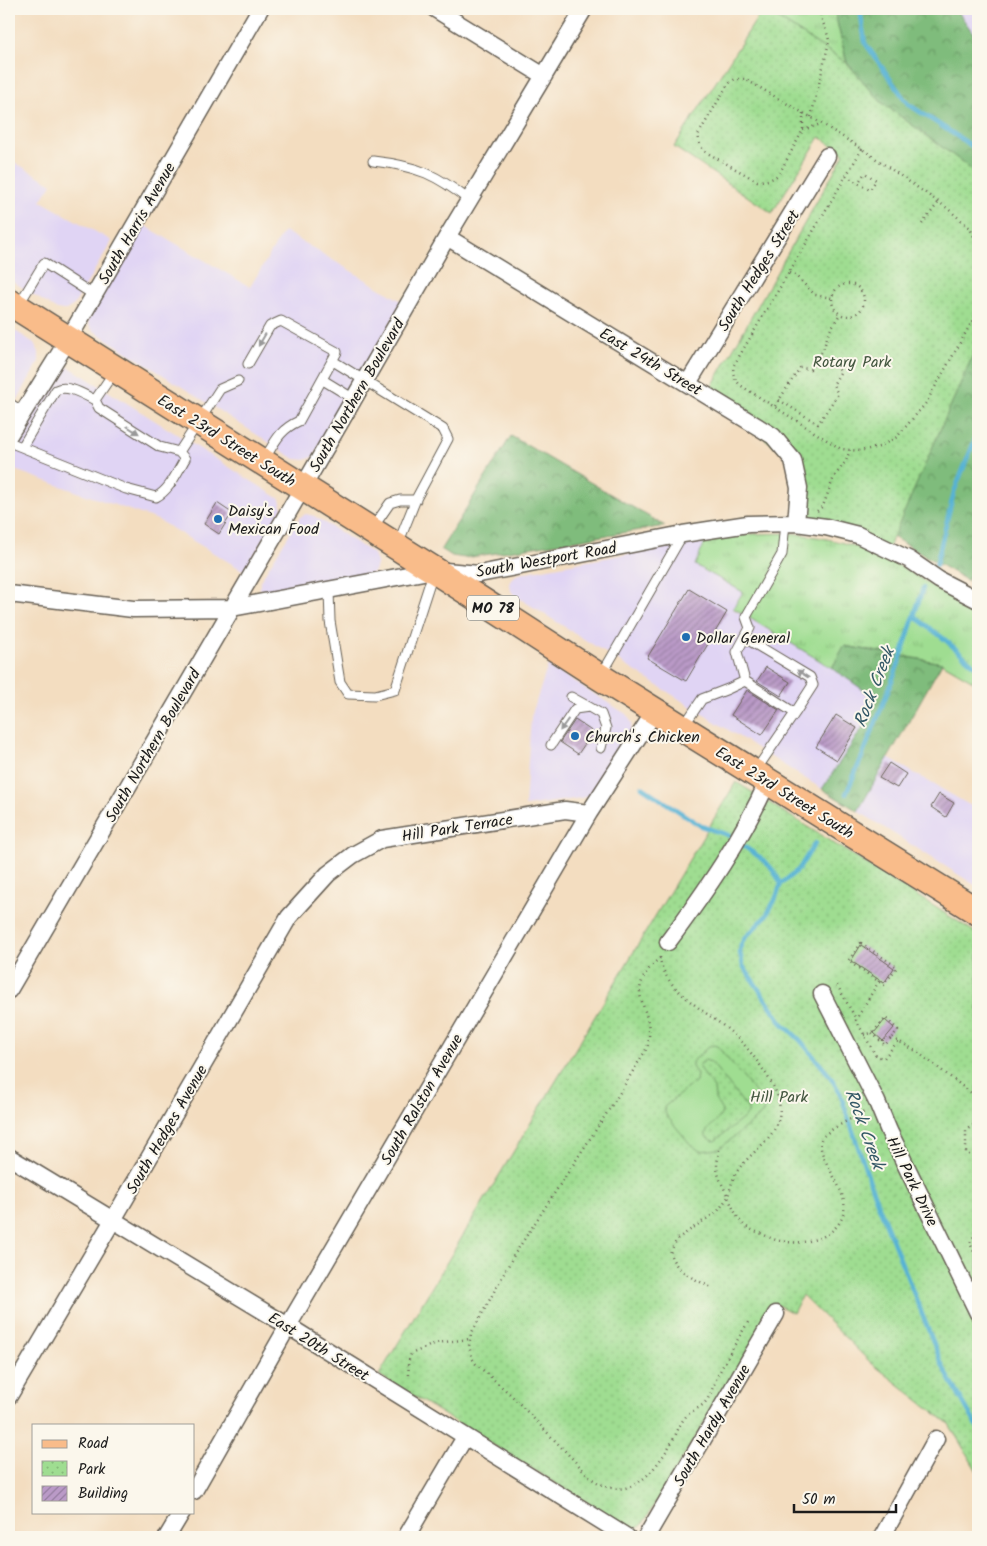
<svg xmlns="http://www.w3.org/2000/svg" width="987" height="1546" font-family="Kalam,sans-serif">
  <defs>
    <pattern id="grass-tufts" width="24" height="20" patternUnits="userSpaceOnUse" patternTransform="scale(1.25)"><rect width="24" height="20" fill="#9fdd91"/><path d="M3 7l-1-3M5 7V3M7 7l1-3M15 17l-1-3M17 17v-4M19 17l1-3" fill="none" stroke="#88bd7c"/></pattern>
    <pattern id="forest-crowns" width="20" height="18" patternUnits="userSpaceOnUse" patternTransform="scale(1.25)"><rect width="20" height="18" fill="#7fbc7b"/><path d="M2 6a3 3 0 1 1 6 0M12 15a3 3 0 1 1 6 0" fill="none" stroke="#679864"/></pattern>
    <pattern id="park-dots" width="8" height="8" patternUnits="userSpaceOnUse" patternTransform="scale(1.25)"><rect width="8" height="8" fill="#9fdd91"/><path d="M2 2h.1M6 6h.1" fill="none" stroke="#88bd7c" stroke-width="1.8" stroke-linecap="round"/></pattern>
    <pattern id="building-hatch" width="6" height="6" patternUnits="userSpaceOnUse" patternTransform="scale(1.25)"><rect width="6" height="6" fill="#ba9ac7"/><path d="M-1 1l2-2M0 6l6-6M5 7l2-2" fill="none" stroke="#967da1"/></pattern>
  </defs>
  <rect width="100%" height="100%" fill="#fbf7ec"/>
  <filter id="ink" filterUnits="userSpaceOnUse"><feTurbulence type="fractalNoise" baseFrequency=".02" numOctaves="2"/><feDisplacementMap in="SourceGraphic" scale="10" xChannelSelector="R" yChannelSelector="G"/><feConvolveMatrix kernelMatrix="1 2 1 2 8 2 1 2 1" color-interpolation-filters="sRGB"/></filter>
  <filter id="wash" filterUnits="userSpaceOnUse"><feTurbulence type="fractalNoise" baseFrequency=".0096" numOctaves="4" result="noise"/><feDisplacementMap in="SourceGraphic" scale="20" xChannelSelector="R" yChannelSelector="G"/><feGaussianBlur stdDeviation="1.12" result="paint"/><feColorMatrix in="noise" values="0 0 0 0 0 0 0 0 0 0 0 0 0 0 0 0 0 1.4 0 .05"/><feComposite in="paint" operator="in"/></filter>
  <g filter="url(#wash)">
    <rect width="100%" height="100%" fill="#f3ddc0"/>
    <path fill="#e0d4f4" d="M956 9H978V40Z
      M9 159 52 184 41 201 112 241 74 305 66 310H57L9 279Z
      M144 225 250 287 284 231 403 302 313 457 305 460 295 459 91 329 88 322 89 315Z
      M9 327 34 343 39 352V361L9 415Z
      M64 365 74 370 280 499 282 508 276 521 244 571 158 520 9 468V447L57 369Z
      M306 514 314 516 372 553 377 562 374 571 366 577 266 592 260 589V581L300 517Z
      M706 540 695 565 743 592 733 609 832 668 872 695 863 727 822 789 514 595 511 591 510 585 511 580 515 576 521 573Z
      M548 665 626 714 632 723 630 733 592 795 581 798 525 806 531 717Z
      M888 758 978 810V887L858 811Z"/>
    <path fill="url(#grass-tufts)" stroke="#5e7c56" d="M763 9H834L847 63Z
      M791 533C818 537 844 541 870 552 908 567 941 594 978 612V684L942 663 845 646 832 668 733 608 743 592 695 565 706 540 751 534Z"/>
    <path fill="url(#forest-crowns)" stroke="#4e6c4c" d="M834 9H956L978 40V177L966 165 881 102 847 63Z
      M978 343V552L968 581 893 537Z
      M511 436 665 526 465 558 452 556 441 549Z
      M844 646 942 663 858 811 822 789 863 727 872 696 832 668Z"/>
    <path fill="url(#park-dots)" stroke="#5e7c56" d="M763 9 847 63 881 102 966 165 978 177V343L888 549 796 523 793 460 707 395 844 154 820 137 772 213 674 147Z
      M736 782 978 934V1473L949 1424 870 1362 802 1295 793 1313 776 1304 642 1525C637 1529 633 1529 627 1527L379 1375Z"/>
    <path fill="#9fdd91" stroke="#5e7c56" fill-rule="evenodd" d="M713 1045 717 1046 764 1103 765 1107 762 1114 719 1149 700 1151 691 1145 666 1115 664 1107 696 1081 697 1074 692 1067V1062L709 1046ZM705 1060 711 1062 748 1109V1114L744 1118 715 1141C695 1137 713 1125 718 1119 721 1115 721 1115 722 1111L715 1099 714 1088 699 1068 700 1064Z"/>
    <g fill="none" stroke-linecap="round" stroke-linejoin="round">
      <path stroke="#56b2d4" stroke-width="4.5" d="M860 9 865 43 908 104 978 150
        M936 565 954 492 978 432
        M914 616 943 638 978 668
        M642 787 701 826 728 835 734 839
        M846 794 862 757 899 663 923 588
        M815 843 799 869 781 884 775 900 766 916 744 939 741 945 740 953 743 966 782 1023 800 1040 830 1076 840 1093 874 1194 944 1369 978 1428
        M740 844C759 856 771 863 781 884"/>
    </g>
    <g id="blocks">
      <path fill="url(#building-hatch)" d="M217 503 232 513 219 534 204 524Z
        M689 589 727 612 686 681 647 658Z
        M766 667 790 682 781 696 757 681Z
        M747 690 779 710 762 735 731 715Z
        M836 715 857 728 837 760 816 747Z
        M575 720 593 732 578 754 560 742Z
        M889 763 906 774 897 788 879 778Z
        M939 794 954 803 946 817 931 807Z
        M861 945 894 968 884 983 851 961Z
        M885 1020 894 1028 883 1041 874 1033Z"/>
    </g>
  </g>
  <g filter="url(#ink)">
    <use href="#blocks" fill-opacity="0" stroke="#676055" stroke-width="1"/>
    <g fill="none" stroke-linecap="round" stroke-linejoin="round">
      <defs>
        <path id="lane" d="M373 161C391 163 409 166 426 173 442 180 456 190 469 200
          M18 306 44 263 94 295
          M333 361 443 429 448 439 416 499 398 544
          M248 364 270 326 281 321 337 352 299 421C279 430 275 442 264 460
          M323 380 354 399
          M95 400 99 408 160 447 179 452
          M9 403 23 412
          M9 442 126 489 156 497C170 490 177 472 185 459L179 452 220 389 238 381
          M22 447 56 390C68 384 84 395 95 400L114 372
          M372 529 390 503 400 500H416
          M329 590 330 621 340 682 348 694 375 695 395 690 433 573
          M745 638 810 677 813 685 795 713
          M602 674 683 534
          M745 681 737 652 750 628 746 617 782 554 785 523
          M571 697 589 707
          M683 727 702 699 728 689 745 681 795 713 756 770
          M551 745 575 709 589 707 601 714 606 728 601 748"/>
        <path id="street" d="M435 9 544 76
          M447 237 773 436 793 460 799 488 796 523
          M688 383 827 156
          M9 435 68 340 260 9
          M9 594 133 609 232 608 434 570 479 574 683 534 748 524 796 523 826 527 858 535 910 560 939 580 978 600
          M668 942C706 891 742 839 768 781
          M9 990 303 487 447 237 584 9
          M822 994 877 1102 889 1131 978 1313
          M9 1157 288 1326 627 1537
          M9 1396 113 1220 289 917 328 874 353 855 382 839 565 810 589 813
          M194 1491 288 1326 589 813 655 711
          M167 1537 182 1512
          M406 1537 465 1437
          M646 1537 776 1314
          M882 1537 936 1439"/>
        <path id="primary" d="M9 302 434 570 600 677 978 912"/>
      </defs>
      <use href="#lane" stroke="#676055" stroke-width="11"/>
      <use href="#street" stroke="#676055" stroke-width="19"/>
      <use href="#primary" stroke="#676055" stroke-width="29"/>
      <path stroke="#676055" stroke-width="2.5" stroke-dasharray="1 4" stroke-linecap="butt" d="M803 113V130L779 174C772 180 766 181 757 181L704 151 700 145 698 135 728 84 735 79H745L803 113 811 117 862 149 947 208 970 228 978 246
        M811 117 829 42C828 30 820 21 820 9
        M803 130 821 124
        M862 149 734 365C732 374 734 378 740 385L841 449 860 451 879 447 897 437 926 403 978 311
        M846 176 870 190 876 180 865 173 858 183
        M922 224 939 202
        M789 273 795 275 815 295 832 298
        M832 300a16 16 0 1 1 32 0a16 16 0 1 1-32 0Z
        M779 400 818 424 838 394 833 385 841 371 818 356
        M775 406 800 368 810 369 823 350 829 332 840 314
        M817 511 823 506 834 477 846 461 850 450
        M861 943 897 967 884 985 848 961Z
        M660 957C662 990 710 1013 732 1033 746 1045 756 1059 766 1074 775 1088 782 1101 779 1117 774 1142 746 1154 735 1175 732 1181 730 1190 728 1197 732 1205 736 1217 743 1224 747 1228 754 1231 760 1233 767 1236 773 1240 781 1241 804 1246 839 1238 844 1211 848 1188 816 1158 821 1140 824 1131 857 1116 866 1111
        M660 958C649 967 639 979 640 995 645 1013 653 1029 647 1048L616 1099 514 1255 476 1325 471 1334 469 1346 472 1358 476 1364 511 1395 591 1478C629 1507 655 1471 673 1440 677 1433 679 1425 684 1419 690 1410 701 1409 707 1400 712 1392 714 1383 718 1375 728 1356 739 1337 750 1319
        M879 981 856 1020 876 1056 884 1058 898 1041 916 1051 978 1098
        M837 985 856 1019
        M872 1033 885 1045 892 1037
        M864 1035 872 1033 886 1018 898 1030 892 1037 898 1041
        M978 1124H975L966 1130V1153L975 1158H978
        M978 1228 970 1243 978 1261
        M710 1287C693 1278 676 1272 670 1253L677 1239 718 1211 728 1197C724 1187 717 1177 717 1166 717 1160 719 1155 719 1149
        M409 1375 408 1363 411 1354 436 1343 470 1339"/>
      <use href="#lane" stroke="#fff" stroke-width="9"/>
      <use href="#street" stroke="#fff" stroke-width="16"/>
      <use href="#primary" stroke="#f9bc8a" stroke-width="26"/>
    </g>
    <defs><path id="oneway-solid" d="M-6-.8H1V-3.2L6.5 0L1 3.2V.8H-6Z" transform="scale(1.25)"/></defs>
    <g fill="#999">
      <use href="#oneway-solid" transform="translate(262 340) rotate(120)"/>
      <use href="#oneway-solid" transform="translate(133 430) rotate(32)"/>
      <use href="#oneway-solid" transform="translate(803 674) rotate(-147)"/>
      <use href="#oneway-solid" transform="translate(564 725) rotate(125)"/>
    </g>
  </g>
  <g fill="#1f6fb2" stroke="#fbf7ec" stroke-width="2">
    <circle cx="218" cy="519" r="5"/>
    <circle cx="686" cy="637" r="5"/>
    <circle cx="575" cy="736" r="5"/>
  </g>
  <g text-anchor="middle" stroke-width="4" stroke-linejoin="round" paint-order="stroke">
    <rect fill="#fbf7ec" stroke="#5f5e5a" stroke-width="1" x="467" y="595.5" width="52" height="25" rx="4"/>
    <g font-size="15" font-weight="bold" fill="#1c1c1c">
      <text x="493" y="613">MO 78</text>
    </g>
    <g font-size="16" fill="#1c1c1c" stroke="#fbf7ec">
      <text transform="translate(136 223) rotate(-60)" y="6">South Harris Avenue</text>
      <text transform="translate(758 270) rotate(-58)" y="6">South Hedges Street</text>
      <text transform="translate(651 361) rotate(31)" y="6">East 24th Street</text>
      <text transform="translate(356 395) rotate(-60)" y="6">South Northern Boulevard</text>
      <text transform="translate(227 440) rotate(32)" y="6">East 23rd Street South</text>
      <text transform="translate(546 559) rotate(-10)" y="6">South Westport Road</text>
      <text transform="translate(152 745) rotate(-60)" y="6">South Northern Boulevard</text>
      <text transform="translate(785 792) rotate(32)" y="6">East 23rd Street South</text>
      <text transform="translate(457 827) rotate(-9)" y="6">Hill Park Terrace</text>
      <text transform="translate(421 1099) rotate(-60)" y="6">South Ralston Avenue</text>
      <text transform="translate(166 1129) rotate(-60)" y="6">South Hedges Avenue</text>
      <text transform="translate(913 1181) rotate(64)" y="6">Hill Park Drive</text>
      <text transform="translate(319 1346) rotate(32)" y="6">East 20th Street</text>
      <text transform="translate(711 1425) rotate(-60)" y="6">South Hardy Avenue</text>
    </g>
    <g font-size="16" fill="#43563f" stroke="#fbf7ec">
      <text x="852" y="367">Rotary Park</text>
      <text x="779" y="1102">Hill Park</text>
    </g>
    <g font-size="16" fill="#1c1c1c" stroke="#fbf7ec" text-anchor="start">
      <text x="228" y="516">Daisy's<tspan x="228" dy="18">Mexican Food</tspan></text>
      <text x="696" y="643">Dollar General</text>
      <text x="585" y="742">Church's Chicken</text>
    </g>
    <g font-size="18" font-style="italic" fill="#335866" stroke="#fbf7ec">
      <text transform="translate(874 687) rotate(-69)" y="6">Rock Creek</text>
      <text transform="translate(865 1129) rotate(70)" y="6">Rock Creek</text>
    </g>
  </g>
  <rect width="987" height="1546" fill="none" stroke="#fbf7ec" stroke-width="30"/>
  <rect x="32" y="1424" width="162" height="90" fill="#fbf7ec" stroke="#a29f99"/>
  <rect x="42" y="1440" width="25" height="8" fill="#f9bc8a" stroke="#a29f99"/>
  <text x="78" y="1448" font-size="15" fill="#1c1c1c">Road</text>
  <rect x="42" y="1461" width="25" height="15" fill="url(#park-dots)" stroke="#a29f99"/>
  <text x="78" y="1474" font-size="15" fill="#1c1c1c">Park</text>
  <rect x="42" y="1486" width="25" height="15" fill="url(#building-hatch)" stroke="#a29f99"/>
  <text x="78" y="1498" font-size="15" fill="#1c1c1c">Building</text>
  <path d="M794 1504v8h102v-8" fill="none" stroke="#1c1c1c" stroke-width="2.5"/>
  <text x="802" y="1504" font-size="15" fill="#1c1c1c" stroke="#fbf7ec" stroke-width="4" paint-order="stroke">50 m</text>
</svg>
